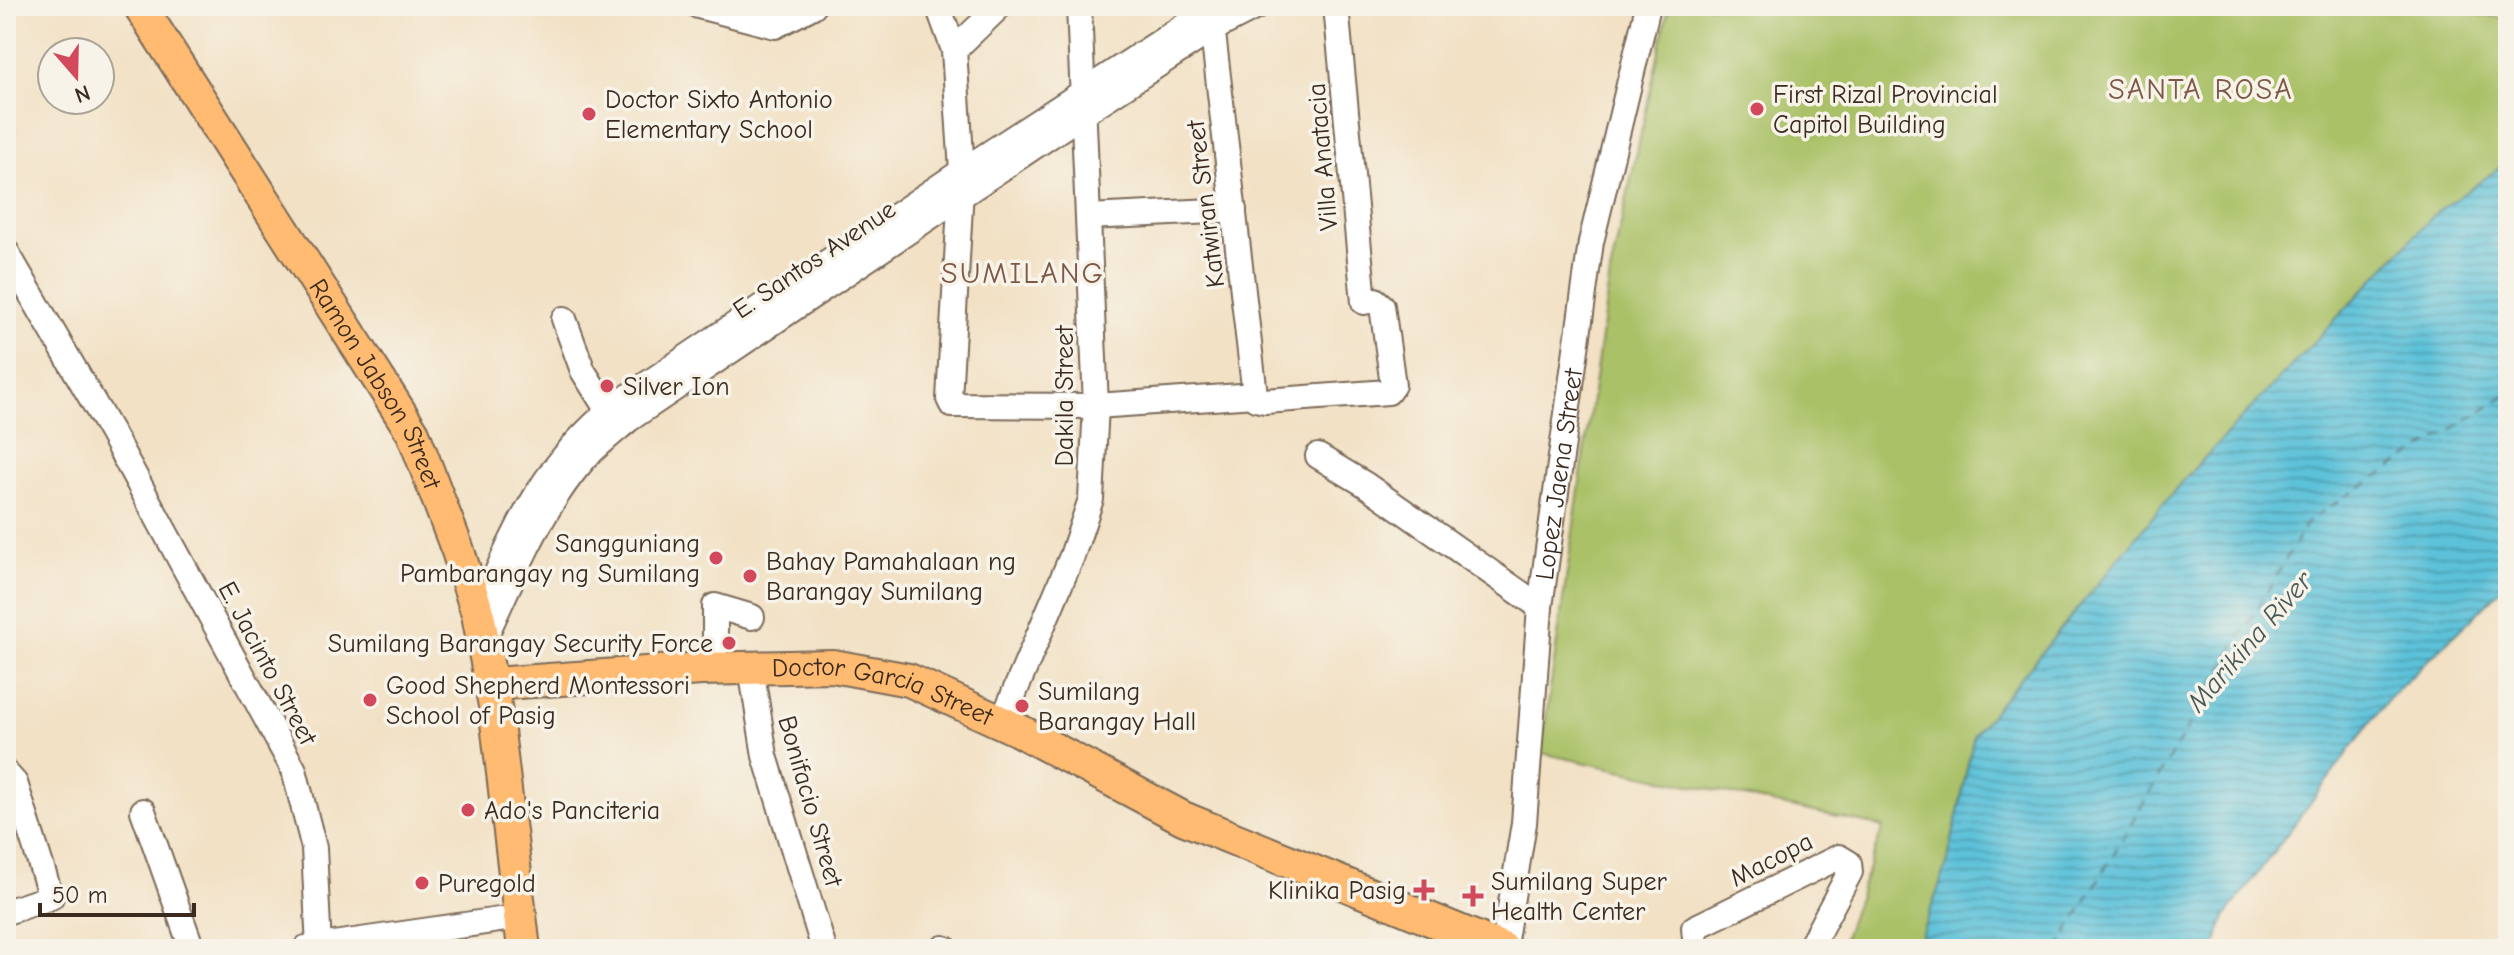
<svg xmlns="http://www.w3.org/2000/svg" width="2514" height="955" font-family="'Comic Neue',sans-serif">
  <defs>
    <pattern id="water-rules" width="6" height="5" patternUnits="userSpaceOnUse" patternTransform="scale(2)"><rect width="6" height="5" fill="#5bc1d9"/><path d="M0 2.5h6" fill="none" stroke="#4c9daf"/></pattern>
  </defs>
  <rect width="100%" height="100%" fill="#f7f3e8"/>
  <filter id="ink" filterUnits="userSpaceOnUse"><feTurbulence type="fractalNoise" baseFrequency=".0125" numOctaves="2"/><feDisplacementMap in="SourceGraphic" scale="16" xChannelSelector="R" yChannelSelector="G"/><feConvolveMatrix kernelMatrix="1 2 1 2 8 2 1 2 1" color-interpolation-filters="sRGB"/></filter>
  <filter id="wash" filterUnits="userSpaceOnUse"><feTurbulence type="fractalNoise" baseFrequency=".006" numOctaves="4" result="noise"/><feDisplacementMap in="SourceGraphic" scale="32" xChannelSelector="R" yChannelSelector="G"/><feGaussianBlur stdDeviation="1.8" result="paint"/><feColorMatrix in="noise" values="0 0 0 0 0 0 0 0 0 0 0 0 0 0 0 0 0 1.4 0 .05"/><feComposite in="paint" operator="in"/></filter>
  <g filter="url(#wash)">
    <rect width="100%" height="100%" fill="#f2e1c5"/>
    <path fill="#aac167" stroke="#727642" stroke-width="2" d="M1669 6H2433L2508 19V162L2436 213 2179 485 1974 735 1947 865 1916 949H1840L1883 827 1541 753 1610 274Z"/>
    <path fill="url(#water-rules)" stroke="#4b767c" stroke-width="2" d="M2508 162V583L2388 699 2225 917 2214 949H1916L1947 865 1974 735 2179 485 2436 213Z"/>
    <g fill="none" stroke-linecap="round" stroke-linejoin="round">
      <path stroke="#455756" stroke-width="2" stroke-dasharray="10 8" stroke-linecap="butt" d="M2058 949 2309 520 2508 394"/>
    </g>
  </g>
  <g filter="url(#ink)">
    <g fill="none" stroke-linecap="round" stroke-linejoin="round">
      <defs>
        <g id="minor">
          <path d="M698 6 775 26 813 6"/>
          <path d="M938 6 954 50 962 171 949 399 952 405 1096 406 1255 395"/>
          <path d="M1211 16 1255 395"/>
          <path d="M954 50 1000 6"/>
          <path d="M1088 217 1234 210"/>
          <path d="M6 251 112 434 294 770 314 848 319 949"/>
          <path d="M564 319 583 371 608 411"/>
          <path d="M1255 395 1256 399 1265 401 1388 392 1393 385 1382 306 1375 300 1364 302 1336 6"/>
          <path d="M1318 456 1366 485 1540 607"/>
          <path d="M480 610C519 523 541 467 616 405L962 171 1215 6"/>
          <path d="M484 639C513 578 540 508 586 457 599 444 614 432 628 420L1093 107 1213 29 1258 6"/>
          <path d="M715 668V606L752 617"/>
          <path d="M751 668 765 756 824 949"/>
          <path d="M1002 722 1072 556 1091 499 1096 406 1079 6"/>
          <path d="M6 773 15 783 51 897 6 912"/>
          <path d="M143 811 192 949"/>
          <path d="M306 948 520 917"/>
          <path d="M943 948 946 949"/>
          <path id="s1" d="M1510 949 1504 946 1524 823 1540 607 1591 242 1648 6"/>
          <path d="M1696 949 1694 928 1839 857 1849 863 1850 872 1809 949"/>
        </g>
        <g id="major">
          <path id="s2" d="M140 6 413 433 458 551 478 614 495 706 524 949"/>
          <path id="s3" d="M491 684 701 669 833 666 909 680 1018 730 1183 818 1503 949"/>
        </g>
      </defs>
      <use href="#minor" stroke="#7b6a58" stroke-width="28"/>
      <use href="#major" stroke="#7b6a58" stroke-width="36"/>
      <use href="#minor" stroke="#fff" stroke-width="24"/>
      <use href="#major" stroke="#febb71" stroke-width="32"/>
    </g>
  </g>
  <g fill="#d1495b" stroke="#f7f3e8" stroke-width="3">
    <circle cx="1757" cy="109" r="8"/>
    <circle cx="589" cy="114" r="8"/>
    <circle cx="607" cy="386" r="8"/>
    <circle cx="716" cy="558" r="8"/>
    <circle cx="750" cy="576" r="8"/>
    <circle cx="729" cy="643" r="8"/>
    <circle cx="370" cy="700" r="8"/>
    <circle cx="1022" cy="706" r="8"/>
    <circle cx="468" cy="810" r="8"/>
    <circle cx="422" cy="883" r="8"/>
    <path d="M1420 878h8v8h8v8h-8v8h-8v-8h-8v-8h8z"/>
    <path d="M1469 884h8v8h8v8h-8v8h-8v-8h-8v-8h8z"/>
  </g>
  <g text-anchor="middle" stroke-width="7" stroke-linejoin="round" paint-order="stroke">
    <g font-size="26" fill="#3b2a1e" stroke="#f7f3e8" text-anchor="start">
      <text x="1773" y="103">First Rizal Provincial<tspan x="1773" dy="30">Capitol Building</tspan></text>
      <text x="605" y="108">Doctor Sixto Antonio<tspan x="605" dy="30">Elementary School</tspan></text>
      <text x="623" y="395">Silver Ion</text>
      <text x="700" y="552" text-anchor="end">Sangguniang<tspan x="700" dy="30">Pambarangay ng Sumilang</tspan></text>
      <text x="766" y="570">Bahay Pamahalaan ng<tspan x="766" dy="30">Barangay Sumilang</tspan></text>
      <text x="713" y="652" text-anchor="end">Sumilang Barangay Security Force</text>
      <text x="386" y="694">Good Shepherd Montessori<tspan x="386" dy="30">School of Pasig</tspan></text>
      <text x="1038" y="700">Sumilang<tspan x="1038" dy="30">Barangay Hall</tspan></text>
      <text x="484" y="819">Ado's Panciteria</text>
      <text x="1491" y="890">Sumilang Super<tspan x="1491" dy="30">Health Center</tspan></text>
      <text x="438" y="892">Puregold</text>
      <text x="1406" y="899" text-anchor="end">Klinika Pasig</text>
    </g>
    <g font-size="26" fill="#3b2a1e" stroke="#f7f3e8">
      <text transform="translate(1322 157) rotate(-95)" y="9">Villa Anatacia</text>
      <text transform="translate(1205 204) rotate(-97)" y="9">Katwiran Street</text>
      <text transform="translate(814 259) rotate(-34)" y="9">E. Santos Avenue</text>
      <text dy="9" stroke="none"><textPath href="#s2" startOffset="446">Ramon Jabson Street</textPath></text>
      <text transform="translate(1064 396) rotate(-90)" y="9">Dakila Street</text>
      <text dy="9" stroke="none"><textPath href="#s1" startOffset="482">Lopez Jaena Street</textPath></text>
      <text transform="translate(268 663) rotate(62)" y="9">E. Jacinto Street</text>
      <text dy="9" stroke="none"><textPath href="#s3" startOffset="396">Doctor Garcia Street</textPath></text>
      <text transform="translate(811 801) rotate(74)" y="9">Bonifacio Street</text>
      <text transform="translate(1771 859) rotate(-27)" y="9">Macopa</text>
    </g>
    <g font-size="28" font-style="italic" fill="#455756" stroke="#f7f3e8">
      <text transform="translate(2249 641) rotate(-49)" y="10">Marikina River</text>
    </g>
    <g font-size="30" letter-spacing="2" fill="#7e5948" stroke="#f7f3e8">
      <text x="2201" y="99">SANTA ROSA</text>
      <text x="1023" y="283">SUMILANG</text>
    </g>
  </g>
  <rect width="2514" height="955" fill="none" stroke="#f7f3e8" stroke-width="32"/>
  <g transform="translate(76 76) rotate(160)"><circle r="38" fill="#f7f3e8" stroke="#aca397" stroke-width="2"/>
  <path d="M0-6L14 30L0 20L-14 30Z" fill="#d1495b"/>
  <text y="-12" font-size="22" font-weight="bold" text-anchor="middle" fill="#3b2a1e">N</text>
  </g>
  <path d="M40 903v12h154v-12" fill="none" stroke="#3b2a1e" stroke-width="4"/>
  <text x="52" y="903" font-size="24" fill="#3b2a1e" stroke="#f7f3e8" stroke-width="6" paint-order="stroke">50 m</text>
</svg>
